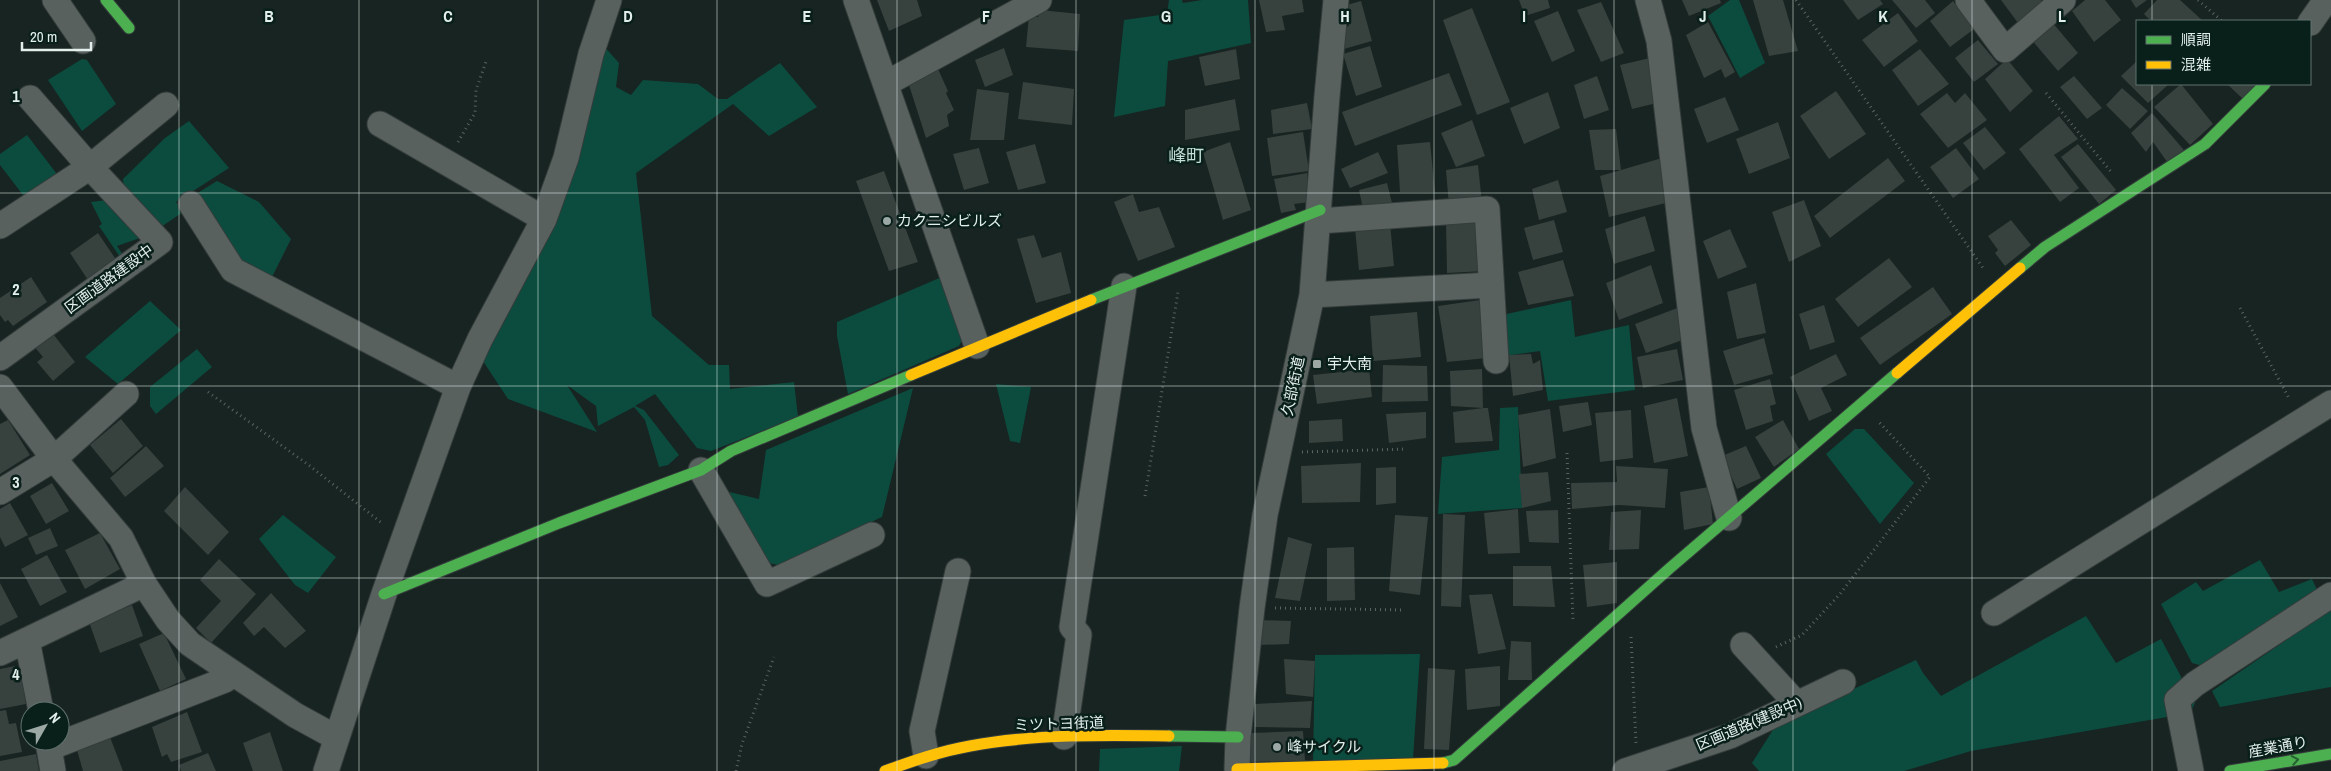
<svg xmlns="http://www.w3.org/2000/svg" width="2331" height="771" font-family="'Archivo Narrow','Noto Sans JP',sans-serif">
  <rect width="100%" height="100%" fill="#182421"/>
  <path fill="#0b4c3f" d="M1169 0H1182L1183 3 1202 0H1248L1251 43 1168 61 1165 106 1114 117 1124 20 1167 14Z
    M1730 0H1739L1765 63 1740 78 1708 16Z
    M602 44 619 63 616 87 631 95 643 80 698 84 718 99H727L780 63 817 107 769 136 733 104 636 173 652 316 709 365H729L730 389 794 382 798 417 711 451 697 448 655 394 635 406 644 410 679 455 668 465 659 467 645 420 634 407 598 426 596 406 567 385 597 432 508 399 479 355Z
    M82 59 87 60 116 104 82 131 48 80Z
    M189 121 229 168 176 202 183 212 161 227 124 191 123 179 165 138Z
    M27 135 60 178 26 199 0 165V154Z
    M217 181 259 202 291 239 269 283 241 267 191 197Z
    M107 200 140 238 117 246 125 258 122 260 99 226 102 224 91 202Z
    M944 276 965 335 959 346 848 394 837 336V322Z
    M1571 300 1575 337 1629 325 1635 390 1548 401 1540 351 1496 357 1493 317Z
    M150 301 181 330 118 384 85 357Z
    M197 349 212 367 156 414 150 406V387Z
    M996 384 1031 387 1020 443 1010 441Z
    M913 388 882 517 779 565 768 563 725 491 759 499 766 450Z
    M1518 407 1522 508 1438 514 1442 457 1499 450 1500 408Z
    M1855 429H1864L1914 483 1880 524 1826 454Z
    M283 515 336 557 308 593 295 585 259 539Z
    M2260 560 2279 592 2312 579 2319 594 2207 667 2192 663 2161 604 2196 582 2203 591Z
    M2331 609V687L2220 707 2212 691Z
    M2086 616 2116 663 2161 639 2195 703 2190 713 1971 751 1904 771H1759L1752 763 1776 725 1916 660 1923 673 1941 696Z
    M1420 654 1413 759 1313 761 1315 655Z
    M1182 746 1179 771H1099L1100 749Z"/>
  <path fill="#37413e" d="M877 0H917L922 16 889 31Z
    M1259 0H1302L1304 12 1282 16 1285 30 1266 32Z
    M1519 0H1548L1550 8 1525 16Z
    M1682 0H1720L1721 3 1689 16Z
    M1753 0H1783L1798 51 1769 56Z
    M1843 0H1880L1883 4 1858 20Z
    M1892 0H1925L1935 13 1916 28Z
    M2001 0H2041L2043 3 2018 23Z
    M2085 0H2105L2121 20 2094 42 2072 11Z
    M2131 0H2147L2136 8Z
    M2157 0H2180L2203 21H2151L2144 14Z
    M1361 1 1372 41 1344 49 1339 29 1349 26 1343 6Z
    M1953 1 1974 29 1950 47 1930 21Z
    M1601 2 1624 53 1601 62 1577 10Z
    M1472 8 1510 102 1477 115 1443 20Z
    M1040 10 1080 14 1078 51 1026 47 1029 16 1038 17Z
    M1558 11 1575 51 1552 62 1534 21Z
    M1898 13 1918 41 1884 67 1862 40Z
    M1708 22 1735 72 1725 78 1721 69 1704 78 1686 35Z
    M2052 22 2078 53 2058 71 2031 39Z
    M1978 40 1998 64 1974 82 1955 58Z
    M1370 46 1382 87 1356 96 1343 54Z
    M1004 48 1013 75 985 87 975 60Z
    M1236 49 1240 79 1205 86 1199 57Z
    M1920 49 1949 84 1918 106 1892 70Z
    M1650 58 1661 102 1632 109 1620 65Z
    M2007 59 2033 91 2010 112 1985 79Z
    M2137 61V84H2169L2148 103 2121 76Z
    M938 69 948 91 946 93 954 110 947 115 949 126 926 138 908 82Z
    M1449 73 1462 105 1355 146 1342 112Z
    M1597 76 1609 110 1584 119 1574 85Z
    M2074 76 2102 108 2087 119 2060 87Z
    M1023 82 1074 89 1072 125 1018 119Z
    M2181 84 2213 124 2190 145 2154 107Z
    M2227 84H2256L2243 99Z
    M2122 88 2148 111 2130 129 2106 105Z
    M977 89 1009 93 1004 140H970Z
    M1836 91 1866 134 1829 159 1800 116Z
    M1548 92 1560 128 1524 144 1510 108Z
    M1947 93 1955 103 1965 93 1987 120 1948 148 1920 114Z
    M1725 97 1739 130 1707 143 1694 109Z
    M1235 99 1240 130 1185 140V110Z
    M1307 103 1312 129 1273 134 1271 110Z
    M2152 113 2184 150 2170 166 2153 142 2146 152 2131 133Z
    M2059 116 2078 139 2054 155 2079 188 2060 202 2019 149Z
    M1472 120 1485 156 1456 167 1441 133Z
    M1778 122 1790 158 1749 174 1736 139Z
    M1985 127 2006 153 1984 170 1963 143Z
    M1616 129 1621 170 1662 158 1674 201 1609 217 1600 176 1621 170H1595L1589 130Z
    M1303 132 1309 171 1272 176 1267 138Z
    M1230 142 1251 210 1223 220 1203 152Z
    M1430 142 1435 192H1400L1397 145Z
    M1035 144 1046 183 1018 190 1006 152Z
    M2078 144 2116 190 2099 204 2061 157Z
    M979 148 989 183 964 190 953 154Z
    M1956 148 1979 179 1953 198 1930 167Z
    M1378 152 1388 173 1350 188 1341 169Z
    M1888 158 1905 181 1830 238 1814 216Z
    M1478 165 1482 203 1449 206 1446 170Z
    M884 171 918 262 889 271 856 181Z
    M1307 173 1310 202 1294 204 1296 210 1281 213 1274 179Z
    M1558 180 1567 212 1539 220 1532 189Z
    M1387 183 1393 207 1364 214 1359 190Z
    M1133 194 1139 212 1159 207 1175 247 1138 261 1114 202Z
    M1804 200 1821 246 1789 262 1772 212Z
    M1645 216 1655 251 1614 264 1605 229Z
    M1554 220 1563 252 1533 260 1524 228Z
    M2011 220 2031 245 2005 266 1995 253 1998 250 1988 236Z
    M1481 222 1485 271 1447 273 1446 223Z
    M1390 223 1394 266 1359 270 1355 228Z
    M1730 229 1747 267 1718 279 1703 241Z
    M98 233 117 261 88 280 70 253Z
    M1034 235 1042 258 1061 252 1071 293 1036 303 1017 239Z
    M1889 258 1912 287 1858 327 1835 299Z
    M1563 260 1574 296 1528 305 1518 272Z
    M1651 265 1663 303 1619 320 1606 283Z
    M31 277 47 302 13 326 8 320 5 322 0 315V298Z
    M1756 283 1766 333 1737 339 1727 292Z
    M1933 287 1952 314 1880 365 1860 338Z
    M1480 300 1487 358 1447 362 1438 306Z
    M1824 305 1835 342 1810 350 1799 314Z
    M1680 307 1691 337 1646 353 1635 324Z
    M1417 312 1421 357 1373 361 1370 316Z
    M50 330 75 362 53 381 37 362 43 357 33 345Z
    M1764 338 1773 374 1734 385 1723 351Z
    M1677 349 1683 380 1643 388 1637 357Z
    M1531 354 1533 364 1540 360 1543 390 1513 396 1509 355Z
    M1836 354 1847 375 1821 388 1832 411 1809 421 1790 377Z
    M1383 365 1427 366 1428 401 1382 402Z
    M1369 369 1372 397 1317 404 1313 375Z
    M1482 369 1483 408 1451 406 1450 371Z
    M1770 379 1776 404 1770 406 1773 421 1746 430 1734 390Z
    M1677 398 1688 456 1654 463 1644 406Z
    M1588 402 1592 425 1563 432 1559 406Z
    M1483 408H1488L1493 441 1455 443 1453 412Z
    M1550 409 1556 458 1523 467 1518 415Z
    M1631 410 1633 458 1600 462 1595 413Z
    M1426 412V438L1389 443 1386 414Z
    M121 419 143 446 113 473 90 445Z
    M1342 419 1343 441 1309 443V421Z
    M8 420 30 455 0 474V424Z
    M1783 420 1799 449 1774 467 1755 437Z
    M146 446 164 466 125 497 110 478Z
    M1746 446 1761 478 1737 489 1722 456Z
    M1361 463 1360 502 1302 503 1301 466Z
    M1616 466 1668 469 1665 508 1619 505 1572 509 1571 483 1617 482Z
    M1396 467V503L1376 505V468Z
    M1548 472 1551 501 1522 508 1519 474Z
    M52 483 69 511 46 524 30 496Z
    M185 487 229 532 208 555 164 511Z
    M1709 487 1713 524 1684 530 1680 492Z
    M10 503 28 535 5 547 0 537V509Z
    M1518 509 1520 553 1488 554 1484 513Z
    M1558 510 1559 543 1529 542 1526 511Z
    M1641 510 1639 549 1609 550 1611 512Z
    M1443 514 1465 515 1461 607 1441 606Z
    M1395 515 1428 517 1420 595 1389 591Z
    M50 528 58 546 36 555 28 538Z
    M100 533 120 569 85 589 65 550Z
    M1288 537 1312 544 1300 601 1275 598Z
    M1354 547 1355 600 1327 601V548Z
    M47 555 67 592 40 606 21 569Z
    M219 559 256 594 211 643 196 628 221 601 200 580Z
    M1617 562V603L1587 607 1583 565Z
    M1513 566H1551L1555 607 1513 606Z
    M0 583 18 617 0 626Z
    M271 593 306 631 285 648 264 627 254 636 243 623Z
    M1492 594 1506 649 1478 654 1469 595Z
    M132 605 143 636 100 653 89 622Z
    M1259 620 1291 621 1289 644 1259 645Z
    M164 633 186 679 160 691 139 644Z
    M1511 641 1531 642 1532 680H1508Z
    M1284 659 1315 661 1313 697 1286 694Z
    M15 666 16 672H21L26 704 0 709V669Z
    M1500 666V706L1467 710 1465 669Z
    M1428 668 1455 670 1449 750 1424 749Z
    M1312 701 1310 728 1255 727V704Z
    M6 710 9 724 16 723 22 752 0 756V711Z
    M187 712 202 752 171 762 167 754 162 757 152 727Z
    M1303 731 1305 761 1250 762 1251 733Z
    M270 732 283 771H253L243 743Z
    M110 737 123 771H83L77 750Z
    M208 753 216 771H181L179 765Z
    M36 754 39 771H0V761Z"/>
  <g fill="none" stroke-linecap="round" stroke-linejoin="round">
    <defs>
      <path id="street" d="M55 0 83 41
        M856 0 977 346
        M1648 0 1659 41 1704 428 1729 518
        M1968 0 2005 50 2063 0
        M2310 23 2326 0
        M887 83 1039 0
        M380 124 544 219
        M191 204 233 270 458 387
        M1319 221 1487 209 1496 361
        M0 226 90 167 30 98
        M1312 295 1491 285
        M0 358 160 242 90 167 166 105
        M0 387 54 459 121 538 144 584 168 620 190 644 295 715 337 738
        M701 470 767 584 872 535
        M0 492 54 459 126 394
        M1994 613 2331 403
        M27 640 41 711
        M1743 645 1797 704
        M0 653 144 584
        M1064 737 1079 635 1072 627 1124 286
        M926 756 922 731 958 571
        M1237 769 1238 737 1252 608 1265 515 1312 295 1327 96 1336 0
        M53 771 49 748 225 680 229 672
        M326 771 384 594 458 387 480 339 544 219 566 158 591 54 609 0
        M1625 771 1730 736 1843 682
        M2191 771 2177 700 2195 684 2331 595"/>
      <path id="fast" d="M106 0 129 28
        M2020 268 2045 247 2205 144 2265 84
        M1091 300 1320 210
        M384 594 559 523 701 470 731 451 911 375
        M1169 736 1238 737
        M1443 763 1454 760 1670 568 1897 373
        M2230 771 2331 754"/>
      <path id="slow" d="M1897 373 2020 268
        M911 375 1091 300
        M885 771C913 761 941 751 970 746 1035 734 1103 735 1169 736
        M1237 771V769L1443 763"/>
    </defs>
    <use href="#street" stroke="#343d3b" stroke-width="27"/>
    <use href="#fast" stroke="#343d3b" stroke-width="13"/>
    <use href="#slow" stroke="#343d3b" stroke-width="13"/>
    <path stroke="#5a6361" stroke-width="3" stroke-dasharray="1 4" stroke-linecap="butt" d="M1796 0 1983 268
      M2198 0 2222 21
      M2046 93 2112 173
      M458 142 475 113 476 90 487 59
      M2240 308 2290 400
      M208 392 310 466 383 524
      M1302 452 1407 449
      M1567 453 1573 622
      M1145 496 1178 292
      M1275 608 1404 610
      M1631 637 1636 743
      M1776 647 1802 635 1840 594 1930 477 1878 421
      M736 771 742 744 774 657"/>
    <use href="#street" stroke="#59615f" stroke-width="25"/>
    <use href="#fast" stroke="#4caf50" stroke-width="11"/>
    <use href="#slow" stroke="#ffc107" stroke-width="11"/>
  </g>
  <defs><path id="oneway-chevron" d="M-2-3.5L2.5 0L-2 3.5" fill="none" stroke-width="1.6" stroke-linecap="round" stroke-linejoin="round" transform="scale(1.25)"/></defs>
  <use stroke="#276032" href="#oneway-chevron" transform="translate(2295 760) rotate(-10)"/>
  <path fill="none" stroke="#e2efeb" stroke-width="1" stroke-opacity="0.55" d="M179 0V771M359 0V771M538 0V771M717 0V771M897 0V771M1076 0V771M1255 0V771M1434 0V771M1614 0V771M1793 0V771M1972 0V771M2152 0V21M2152 84V771M0 193H2331M0 386H2331M0 578H2331"/>
  <g fill="#9ba8a4" stroke="#091f1a" stroke-width="2">
    <circle cx="887" cy="221" r="5"/>
    <rect x="1312" y="359" width="10" height="10" rx="2.5"/>
    <circle cx="1277" cy="747" r="5"/>
  </g>
  <g text-anchor="middle" stroke-width="5" stroke-linejoin="round" paint-order="stroke">
    <g font-size="15" fill="#e2efeb" stroke="#091f1a" text-anchor="start">
      <text x="897" y="226">カクニシビルズ</text>
      <text x="1327" y="369">宇大南</text>
      <text x="1287" y="752">峰サイクル</text>
    </g>
    <g font-size="15" fill="#e2efeb" stroke="#091f1a">
      <text transform="translate(109 279) rotate(-36)" y="5">区画道路建設中</text>
      <text transform="translate(1293 386) rotate(-78)" y="5">久部街道</text>
      <text transform="translate(1059 724) rotate(-2)" y="5">ミツトヨ街道</text>
      <text transform="translate(1749 724) rotate(-23)" y="5">区画道路(建設中)</text>
      <text transform="translate(2278 747) rotate(-10)" y="5">産業通り</text>
    </g>
    <g font-size="18" fill="#c4dfd7" stroke="#091f1a">
      <text x="1186" y="162">峰町</text>
    </g>
  </g>
  <g font-size="16" text-anchor="middle" font-weight="bold" fill="#e2efeb" stroke="#091f1a" stroke-width="5" stroke-linejoin="round" paint-order="stroke">
    <text x="269" y="22">B</text>
    <text x="448" y="22">C</text>
    <text x="628" y="22">D</text>
    <text x="807" y="22">E</text>
    <text x="986" y="22">F</text>
    <text x="1166" y="22">G</text>
    <text x="1345" y="22">H</text>
    <text x="1524" y="22">I</text>
    <text x="1703" y="22">J</text>
    <text x="1883" y="22">K</text>
    <text x="2062" y="22">L</text>
    <text x="16" y="102">1</text>
    <text x="16" y="295">2</text>
    <text x="16" y="488">3</text>
    <text x="16" y="680">4</text>
  </g>
  <rect x="2136" y="20" width="175" height="65" fill="#091f1a" stroke="#60726e"/>
  <rect x="2146" y="36" width="25" height="8" fill="#4caf50" stroke="#60726e"/>
  <text x="2181" y="45" font-size="15" fill="#e2efeb">順調</text>
  <rect x="2146" y="61" width="25" height="8" fill="#ffc107" stroke="#60726e"/>
  <text x="2181" y="70" font-size="15" fill="#e2efeb">混雑</text>
  <g transform="translate(45 726) rotate(51)"><circle r="24" fill="#091f1a" stroke="#60726e"/>
  <path d="M0-4L9 19L0 12L-9 19Z" fill="#9ba8a4"/>
  <text y="-8" font-size="14" font-weight="bold" text-anchor="middle" fill="#e2efeb">N</text>
  </g>
  <path d="M22 42v8h69v-8" fill="none" stroke="#e2efeb" stroke-width="2.5"/>
  <text x="30" y="42" font-size="15" fill="#e2efeb" stroke="#091f1a" stroke-width="4" paint-order="stroke">20 m</text>
</svg>
